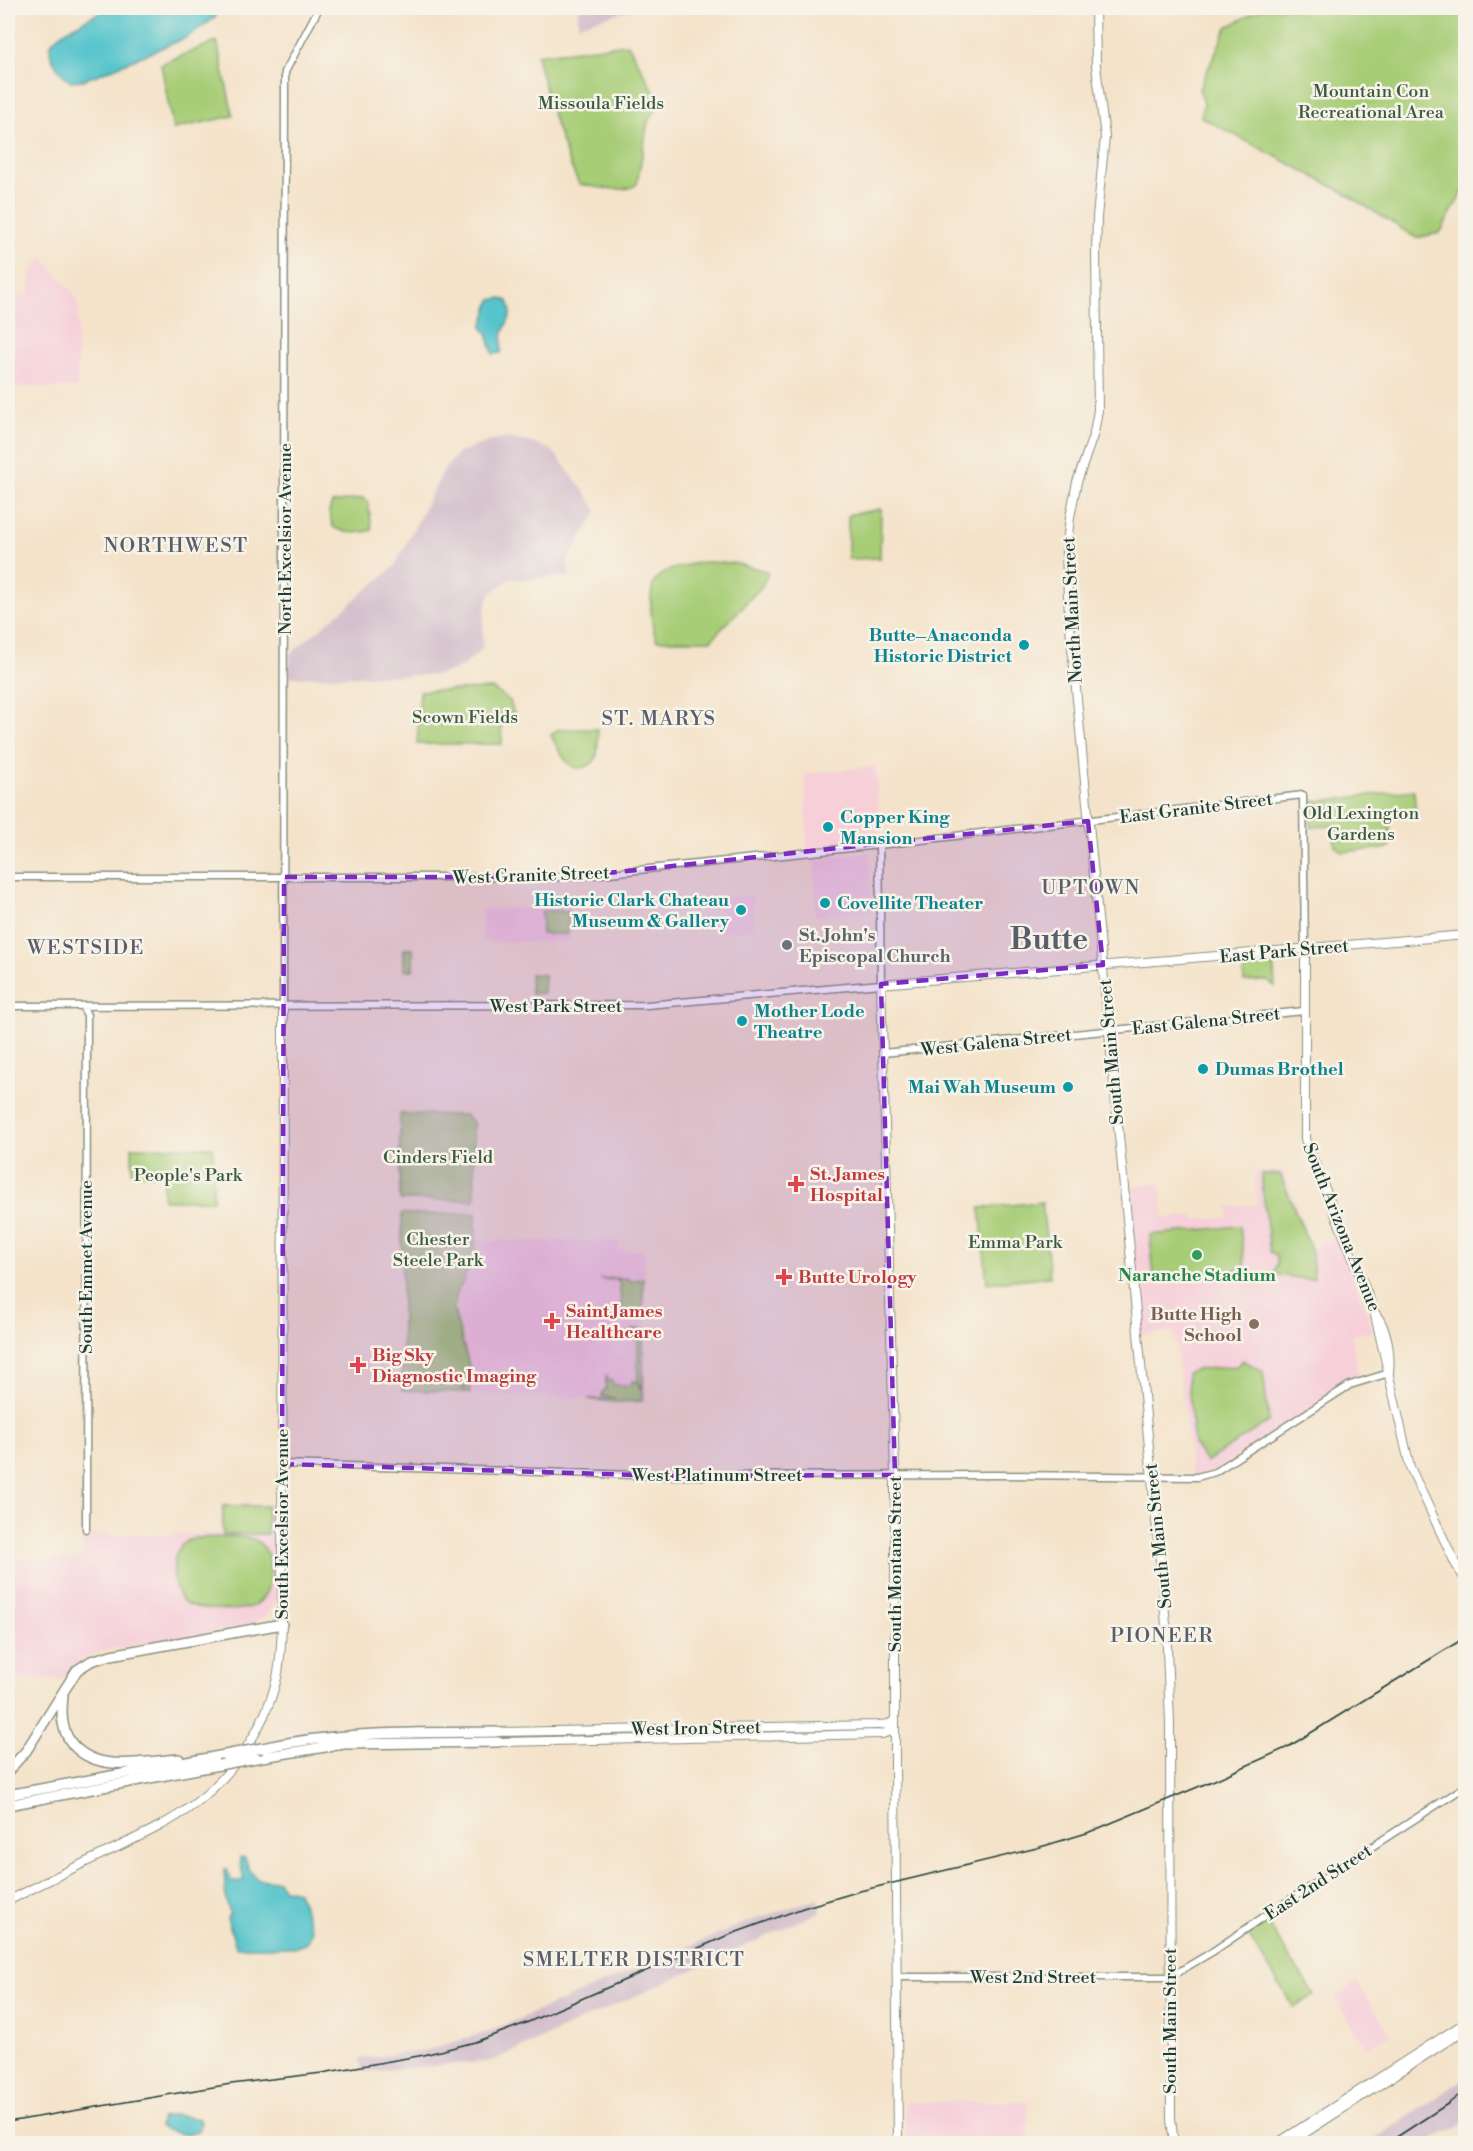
<svg xmlns="http://www.w3.org/2000/svg" width="1473" height="2151" font-family="'Libre Bodoni',serif">
  <rect width="100%" height="100%" fill="#f7f3e8"/>
  <filter id="ink" filterUnits="userSpaceOnUse"><feTurbulence type="fractalNoise" baseFrequency=".0167" numOctaves="2"/><feDisplacementMap in="SourceGraphic" scale="12" xChannelSelector="R" yChannelSelector="G"/><feConvolveMatrix kernelMatrix="1 2 1 2 8 2 1 2 1" color-interpolation-filters="sRGB"/></filter>
  <filter id="wash" filterUnits="userSpaceOnUse"><feTurbulence type="fractalNoise" baseFrequency=".008" numOctaves="4" result="noise"/><feDisplacementMap in="SourceGraphic" scale="24" xChannelSelector="R" yChannelSelector="G"/><feGaussianBlur stdDeviation="1.35" result="paint"/><feColorMatrix in="noise" values="0 0 0 0 0 0 0 0 0 0 0 0 0 0 0 0 0 1.4 0 .05"/><feComposite in="paint" operator="in"/></filter>
  <g filter="url(#wash)">
    <rect width="100%" height="100%" fill="#f4e3ca"/>
    <path fill="#f6cfd9" d="M43 258 73 293 78 302 77 388 8 387V296H29L33 269Z
      M874 766 877 776 879 845 807 852 805 774Z
      M870 852 871 910 815 916V858Z
      M752 895 754 929 721 933 719 898Z
      M570 908V942H482V909Z
      M1283 1171 1311 1248 1337 1237 1368 1316 1372 1331 1351 1336 1360 1380 1207 1475 1192 1477 1174 1331 1138 1335 1124 1188 1160 1183 1164 1218 1193 1216 1194 1220 1229 1217 1228 1207 1257 1204 1254 1172Z
      M478 1241H619L620 1250H644L645 1401 614 1402 595 1399 472 1394 471 1364 457 1316V1301L468 1273 477 1262Z
      M221 1504H279V1592L273 1606 265 1617 251 1625 98 1652 80 1662 62 1679H14L13 1559H77L81 1557 83 1553V1535L220 1534Z
      M1357 1982 1390 2034 1367 2049 1334 1997Z
      M1028 2101V2143H905V2102Z"/>
    <path fill="#d1bdcb" d="M578 8H635L578 25Z
      M509 438 540 445 553 451 586 494 597 511 568 559 569 577 509 579 489 595 484 615 482 649 462 667 438 675 290 677V654L395 566 443 471 459 453 493 440Z
      M819 1898 820 1912 492 2061 363 2072 360 2059 427 2050 488 2032 742 1924Z
      M1465 2078V2124L1442 2134 1428 2143H1369Z"/>
    <path fill="#a7cd77" stroke="#638556" stroke-width="1.5" d="M1263 8H1465V187L1440 233 1416 238 1343 192 1201 117 1204 103 1199 89 1227 27Z
      M217 41 233 116 173 129 161 64Z
      M628 44 656 96 655 111 648 121 637 184C624 195 595 186 579 184 559 143 547 99 537 55Z
      M363 498 368 502 372 530C356 534 347 534 333 527L329 512 332 503Z
      M881 509 880 558 848 559V515Z
      M706 562 733 563 766 571 768 574 762 586 711 640H657C651 627 646 586 659 576 671 567 692 564 706 562Z
      M493 689 510 701 514 714H501L502 744H417L420 691Z
      M559 729H598C597 738 599 750 596 758 591 769 576 771 568 763 561 756 555 743 551 735Z
      M1414 790 1416 816 1390 817V848L1343 852 1335 846 1334 826 1311 827V802Z
      M542 911H568V934H542Z
      M404 949H413V970H404Z
      M1273 961 1275 986 1267 981 1244 982 1243 963Z
      M530 974 544 975 543 993 531 994Z
      M400 1114 465 1115 473 1122 475 1200H400Z
      M132 1147H213V1200H163V1174H132Z
      M1261 1174H1280L1311 1249 1314 1278 1305 1279 1273 1274C1277 1267 1278 1263 1276 1256L1270 1252Z
      M1042 1202 1050 1276 987 1283 980 1208Z
      M402 1214H476L475 1262 466 1273 464 1280 457 1293 454 1306 455 1315 469 1365 470 1394 465 1392V1381L462 1379 460 1380V1387L464 1388V1392L402 1390Z
      M1240 1226 1245 1269 1154 1278 1150 1235Z
      M625 1278 632 1281 643 1278V1315L641 1317 619 1319 618 1314 622 1312 619 1280 600 1279Z
      M641 1328 643 1331V1401L613 1402 588 1399 615 1398 602 1396V1392L606 1389V1374L608 1380 612 1381 613 1385H632V1381H636L641 1390 638 1380V1337L632 1330Z
      M1242 1360 1263 1371 1269 1421 1206 1462 1194 1445 1187 1373 1194 1370 1237 1366Z
      M223 1506H267V1534L223 1535Z
      M197 1538C212 1538 244 1534 257 1541 277 1554 274 1599 251 1607 238 1611 192 1611 183 1601 172 1590 170 1558 181 1546 186 1541 191 1539 197 1538Z
      M1267 1922 1314 1995 1294 2008 1248 1935Z"/>
    <path fill="#56c4cc" stroke="#3a8080" stroke-width="1.5" d="M156 8H218L215 18 185 38 97 75 83 80 69 81C61 73 43 53 53 41 58 34 69 29 76 25 85 20 95 14 105 11 123 7 139 15 156 8Z
      M501 298 508 301C515 317 507 319 503 333 501 339 502 347 501 353L493 354 487 333 482 327 491 300Z
      M240 1857 245 1858 249 1870 257 1879 278 1881 284 1889 298 1892 312 1930 308 1942 297 1947H236L227 1918 230 1913 226 1901 224 1869H227L231 1881H243C244 1870 239 1866 240 1857Z
      M175 2115 199 2119 201 2122 199 2130C187 2137 169 2133 159 2126L161 2118Z"/>
  </g>
  <g filter="url(#ink)">
    <g fill="none" stroke-linecap="round" stroke-linejoin="round">
      <defs>
        <path id="minor" d="M8 877H571L879 845 1303 795 1305 949
          M8 1006 647 1005 881 984 879 845
          M82 1006 87 1015 86 1529
          M283 1006 285 72 319 8
          M883 1053 1304 1011
          M282 1464 666 1476 999 1475 1197 1477 1215 1472 1350 1385 1389 1373
          M897 1977H1170L1212 1952 1271 1912 1466 1786"/>
        <path id="major" d="M1095 8 1096 66 1105 137 1097 217 1096 253 1098 410 1094 433 1077 482 1070 517 1066 553 1069 616 1166 1624 1170 1724 1171 2119 1174 2144
          M1305 949V1139L1375 1313C1388 1329 1391 1353 1389 1373
          M1375 1315 1410 1467 1455 1563 1466 1581
          M496 1732 879 1725 889 1724 895 1720
          M498 1742 882 1734 888 1732 895 1726
          M8 1901C41 1884 75 1867 109 1851 138 1837 168 1824 193 1805 232 1776 264 1729 276 1682 281 1663 281 1643 282 1624L283 1006
          M898 2144 895 1765V1475L881 984 1466 935
          M1276 2144 1466 2022
          M1288 2144 1466 2029"/>
        <path id="highway" d="M63 1696C61 1713 61 1731 73 1745 99 1774 145 1761 179 1759
          M262 1748C339 1731 418 1733 496 1732
          M256 1758 344 1744 498 1742
          M8 1771 26 1751 77 1670 91 1661 111 1655 282 1624
          M8 1795 225 1755
          M8 1805 219 1765"/>
      </defs>
      <use href="#minor" stroke="#8a907f" stroke-width="9"/>
      <use href="#major" stroke="#8a907f" stroke-width="10"/>
      <use href="#highway" stroke="#8a907f" stroke-width="12"/>
      <use href="#minor" stroke="#fff" stroke-width="6"/>
      <use href="#major" stroke="#fff" stroke-width="8"/>
      <use href="#highway" stroke="#fff" stroke-width="9"/>
      <path stroke="#1f3d34" stroke-width="1.5" d="M8 2122 231 2084 322 2073 424 2055 475 2042 526 2023 726 1936 803 1908 860 1891 1037 1848 1087 1833 1217 1779 1288 1747 1466 1637
        M1386 2144 1449 2103 1466 2090"/>
      <defs>
        <path id="highway-bridge" d="M225 1755 262 1748
          M219 1765 256 1758"/>
      </defs>
      <use href="#highway-bridge" stroke="#8a907f" stroke-width="12" stroke-linecap="butt"/>
      <use href="#highway-bridge" stroke="#fff" stroke-width="9"/>
    </g>
  </g>
  <path fill="#7b2cbf" fill-opacity="0.2" stroke="#7b2cbf" stroke-width="4.5" stroke-dasharray="12 8" stroke-linejoin="round" d="M1088 821 1103 965 881 984 895 1475 666 1476 282 1464 284 877H571Z"/>
  <g fill="#0f9aa8" stroke="#f7f3e8" stroke-width="2">
    <circle cx="1024" cy="645" r="6"/>
    <circle cx="828" cy="827" r="6"/>
    <circle cx="825" cy="903" r="6"/>
    <circle cx="741" cy="910" r="6"/>
    <circle cx="742" cy="1021" r="6"/>
    <circle cx="1203" cy="1069" r="6"/>
    <circle cx="1068" cy="1087" r="6"/>
  </g>
  <circle fill="#6b7280" stroke="#f7f3e8" stroke-width="2" cx="787" cy="945" r="6"/>
  <g fill="#e0444e" stroke="#f7f3e8" stroke-width="2">
    <path d="M793 1175h6v6h6v6h-6v6h-6v-6h-6v-6h6z"/>
    <path d="M781 1268h6v6h6v6h-6v6h-6v-6h-6v-6h6z"/>
    <path d="M549 1312h6v6h6v6h-6v6h-6v-6h-6v-6h6z"/>
    <path d="M355 1356h6v6h6v6h-6v6h-6v-6h-6v-6h6z"/>
  </g>
  <circle fill="#2e9e5b" stroke="#f7f3e8" stroke-width="2" cx="1197" cy="1255" r="6"/>
  <circle fill="#8d6e63" stroke="#f7f3e8" stroke-width="2" cx="1254" cy="1324" r="6"/>
  <g text-anchor="middle" stroke-width="5" stroke-linejoin="round" paint-order="stroke">
    <g font-size="18" fill="#3a5a41" stroke="#f7f3e8">
      <text x="1371" y="97">Mountain Con<tspan x="1371" dy="21">Recreational Area</tspan></text>
      <text x="601" y="109">Missoula Fields</text>
      <text x="465" y="723">Scown Fields</text>
      <text x="1361" y="819">Old Lexington<tspan x="1361" dy="21">Gardens</tspan></text>
      <text x="438" y="1163">Cinders Field</text>
      <text x="188" y="1181">People's Park</text>
      <text x="438" y="1245">Chester<tspan x="438" dy="21">Steele Park</tspan></text>
      <text x="1015" y="1248">Emma Park</text>
    </g>
    <g font-size="18" fill="#1f3d34" stroke="#f7f3e8">
      <text transform="translate(285 539) rotate(-90)" y="6">North Excelsior Avenue</text>
      <text transform="translate(1072 610) rotate(-93)" y="6">North Main Street</text>
      <text transform="translate(1196 808) rotate(-7)" y="6">East Granite Street</text>
      <text transform="translate(531 875) rotate(-2)" y="6">West Granite Street</text>
      <text transform="translate(1284 951) rotate(-5)" y="6">East Park Street</text>
      <text x="556" y="1012">West Park Street</text>
      <text transform="translate(1206 1021) rotate(-6)" y="6">East Galena Street</text>
      <text transform="translate(996 1042) rotate(-6)" y="6">West Galena Street</text>
      <text transform="translate(1111 1052) rotate(-95)" y="6">South Main Street</text>
      <text transform="translate(1342 1227) rotate(68)" y="6">South Arizona Avenue</text>
      <text transform="translate(86 1267) rotate(-90)" y="6">South Emmet Avenue</text>
      <text x="717" y="1481">West Platinum Street</text>
      <text transform="translate(282 1524) rotate(-90)" y="6">South Excelsior Avenue</text>
      <text transform="translate(1158 1536) rotate(-96)" y="6">South Main Street</text>
      <text transform="translate(895 1564) rotate(-90)" y="6">South Montana Street</text>
      <text transform="translate(696 1728) rotate(-1)" y="6">West Iron Street</text>
      <text transform="translate(1318 1882) rotate(-33)" y="6">East 2nd Street</text>
      <text x="1033" y="1983">West 2nd Street</text>
      <text transform="translate(1170 2021) rotate(-90)" y="6">South Main Street</text>
    </g>
    <g font-size="18" font-weight="bold" fill="#0d838f" stroke="#f7f3e8" text-anchor="start">
      <text x="1012" y="641" text-anchor="end">Butte–Anaconda<tspan x="1012" dy="21">Historic District</tspan></text>
      <text x="840" y="823">Copper King<tspan x="840" dy="21">Mansion</tspan></text>
      <text x="729" y="906" text-anchor="end">Historic Clark Chateau<tspan x="729" dy="21">Museum &amp; Gallery</tspan></text>
      <text x="837" y="909">Covellite Theater</text>
      <text x="754" y="1017">Mother Lode<tspan x="754" dy="21">Theatre</tspan></text>
      <text x="1215" y="1075">Dumas Brothel</text>
      <text x="1056" y="1093" text-anchor="end">Mai Wah Museum</text>
    </g>
    <g font-size="18" font-weight="bold" fill="#5b616d" stroke="#f7f3e8" text-anchor="start">
      <text x="799" y="941">St. John's<tspan x="799" dy="21">Episcopal Church</tspan></text>
    </g>
    <g font-size="18" font-weight="bold" fill="#be3a42" stroke="#f7f3e8" text-anchor="start">
      <text x="810" y="1180">St. James<tspan x="810" dy="21">Hospital</tspan></text>
      <text x="798" y="1283">Butte Urology</text>
      <text x="566" y="1317">Saint James<tspan x="566" dy="21">Healthcare</tspan></text>
      <text x="372" y="1361">Big Sky<tspan x="372" dy="21">Diagnostic Imaging</tspan></text>
    </g>
    <g font-size="18" font-weight="bold" fill="#27864d" stroke="#f7f3e8">
      <text x="1197" y="1281">Naranche Stadium</text>
    </g>
    <g font-size="18" font-weight="bold" fill="#785e54" stroke="#f7f3e8" text-anchor="end">
      <text x="1242" y="1320">Butte High<tspan x="1242" dy="21">School</tspan></text>
    </g>
    <g font-size="20" letter-spacing="1.5" fill="#595f6a" stroke="#f7f3e8">
      <text x="176" y="552">NORTHWEST</text>
      <text x="659" y="725">ST. MARYS</text>
      <text x="1091" y="894">UPTOWN</text>
      <text x="86" y="954">WESTSIDE</text>
      <text x="1162" y="1642">PIONEER</text>
      <text x="634" y="1966">SMELTER DISTRICT</text>
    </g>
    <g font-size="30" font-weight="bold" fill="#595f6a" stroke="#f7f3e8">
      <text x="1049" y="949">Butte</text>
    </g>
  </g>
  <rect width="1473" height="2151" fill="none" stroke="#f7f3e8" stroke-width="30"/>
</svg>
